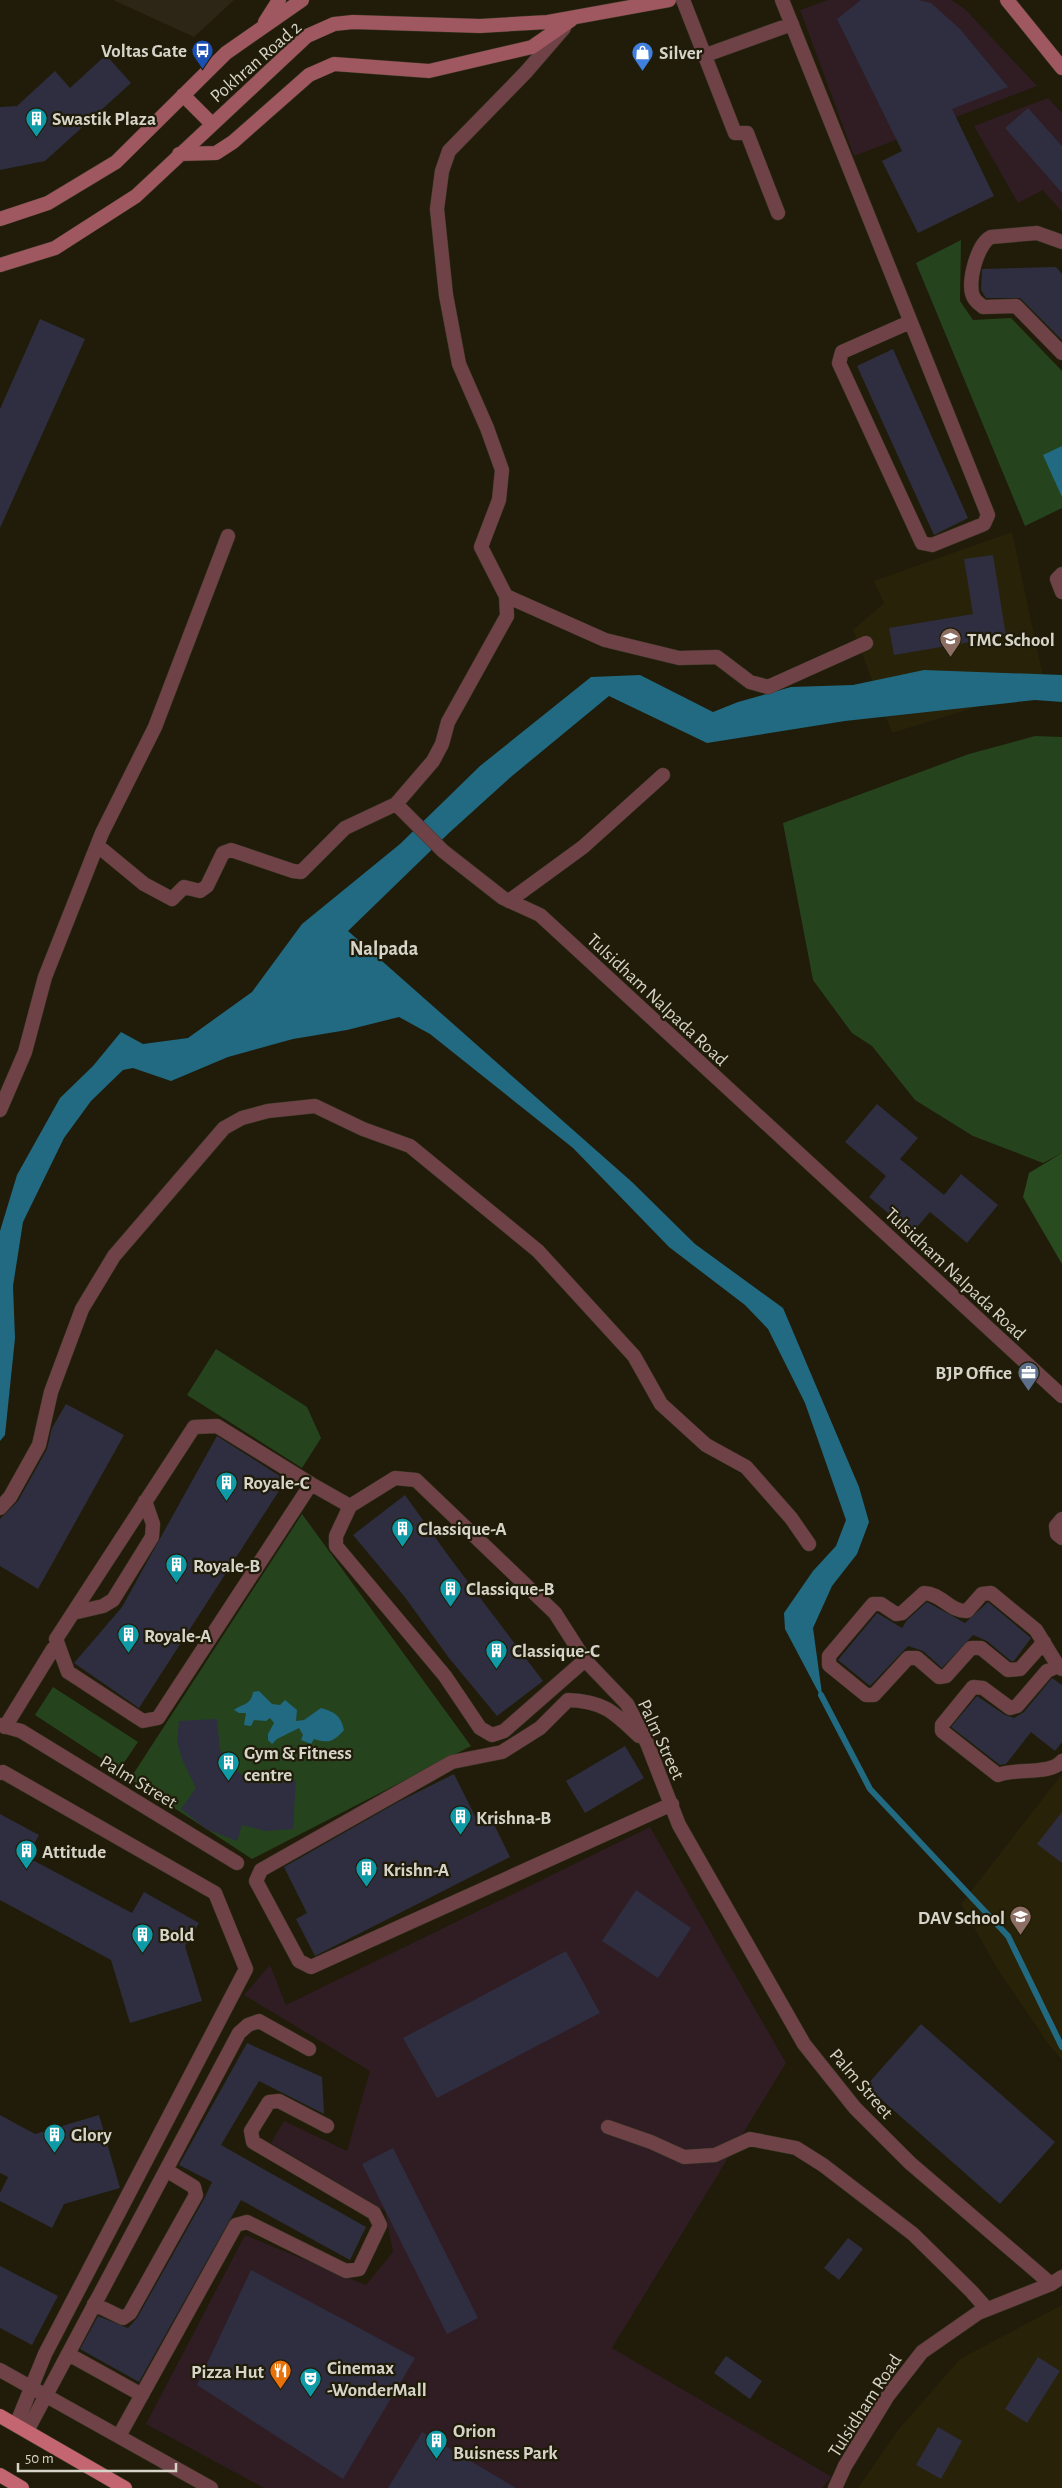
<svg xmlns="http://www.w3.org/2000/svg" width="1062" height="2488" font-family="'Alegreya Sans',sans-serif">
  <rect width="100%" height="100%" fill="#201c09"/>
  <path fill="#2f1d23" d="M828 0H951L965 9 1037 86 854 156 800 10Z
    M1048 98 1062 113V212L1043 190 1018 203 974 126Z
    M650 1827 786 2063 612 2348 832 2477 822 2488H264L146 2424 245 2235 366 2285 393 2252 385 2211 271 2143 284 2121 347 2151 370 2071 244 1995 270 1965 286 2005Z"/>
  <path fill="#2d2516" d="M113 0H234L194 37Z"/>
  <path fill="#282208" d="M1012 532 1045 686 892 733 853 630 884 603 874 581Z
    M1062 1774V2060L1047 2042 997 1968 961 1904Z
    M1062 2305V2488H858L899 2429 960 2359Z"/>
  <path fill="#25441e" d="M961 240 960 301 973 320 1011 318 1062 371V508L1025 526 916 263Z
    M1035 736 1062 737V1153L1043 1163 973 1136 915 1100 872 1046 852 1033 813 980 783 823 969 754Z
    M216 1349 307 1407 321 1438 302 1468 187 1395Z
    M302 1514 471 1746 252 1859 130 1779Z
    M53 1687 138 1742 119 1770 35 1715Z"/>
  <path fill="#294b20" d="M1062 1153V1264L1023 1197 1029 1173Z"/>
  <path fill="#216a82" d="M1062 446V497L1043 455Z
    M924 670 1062 675V702L1035 700 845 721 707 743 609 696 512 776 450 832 348 931 632 1182 695 1244 783 1308 859 1487 869 1522 857 1554 832 1586 813 1628 823 1701 785 1629 784 1613 813 1571 836 1546 846 1520 805 1403 768 1329 745 1305 669 1247 573 1148 430 1034 399 1017 347 1030 293 1039 228 1057 171 1081 133 1068 123 1070 91 1101 64 1138 23 1222 13 1286 15 1338 5 1435 0 1441V1231L17 1175 60 1098 93 1066 121 1032 143 1044 188 1038 252 992 302 924 400 844 480 766 591 677 640 675 713 712 738 702 791 687 853 685Z
    M259 1691 272 1704 280 1705 285 1700 297 1710 296 1721 304 1720 321 1708C335 1712 341 1716 344 1730 334 1741 329 1744 314 1739L311 1744 301 1740 303 1735 299 1728 277 1739 272 1744 268 1740V1734L274 1723 270 1718 266 1721 254 1720 251 1726 244 1725 246 1713H239L234 1710C244 1703 251 1705 253 1692Z"/>
  <g fill="none" stroke-linecap="round" stroke-linejoin="round">
    <path stroke="#216a82" stroke-width="6" d="M821 1695 870 1789 1008 1936 1062 2047"/>
  </g>
  <path fill="#2e2e40" d="M861 0H919L931 3 960 29 1008 87 952 109 994 196 918 233 882 161 902 151 837 19Z
    M106 55 131 83 45 161 0 170V107L17 106 55 71 70 88Z
    M1028 108 1062 146V193L1005 128Z
    M1056 267 1062 274V340L1020 298H986L981 290 982 269Z
    M40 319 85 339 0 528V409Z
    M893 349 968 518 934 535 857 366Z
    M993 555 1006 636 894 655 889 628 973 614 964 559Z
    M877 1104 918 1138 900 1159 944 1195 961 1174 998 1205 967 1243 930 1212 912 1233 869 1197 886 1176 845 1142Z
    M66 1404 124 1435 38 1589 0 1566V1519L18 1501 47 1449 52 1428Z
    M217 1436 286 1480 139 1708 74 1663 122 1607Z
    M405 1495 450 1558 543 1681 497 1716 449 1658 404 1596 353 1535Z
    M927 1602 965 1623 988 1602 1031 1638 1014 1661H1011L987 1641 973 1635 942 1668 923 1651 908 1646 870 1686 838 1660 877 1613 902 1628 907 1620Z
    M1052 1678 1062 1685V1742L1055 1751 1031 1732 1006 1764 1000 1765 951 1727 977 1696 1005 1715 1014 1718 1024 1712Z
    M217 1719 220 1750 241 1775 270 1784 296 1780 293 1829 266 1831 242 1825 237 1841 206 1829 181 1809 196 1788 182 1759 177 1741 179 1721Z
    M625 1746 644 1778 585 1813 566 1781Z
    M454 1774 476 1818 488 1812 510 1857 315 1956 296 1919 307 1913 284 1867 398 1802Z
    M1062 1812V1863L1037 1844Z
    M0 1814 39 1835 27 1857 132 1913 144 1892 199 1923 185 1946 202 2001 130 2023 111 1960 0 1900Z
    M636 1890 691 1928 658 1978 602 1941Z
    M566 1951 600 2013 437 2098 403 2038Z
    M921 2024 1055 2142 1000 2204 866 2086Z
    M247 2043 322 2077 324 2114 259 2081 221 2145 366 2227 350 2260 241 2200 139 2382 80 2349 98 2316 128 2328 137 2318 204 2199 212 2182 179 2165Z
    M0 2115 35 2134 99 2115 120 2188 64 2204 52 2228 0 2201V2193L8 2177 0 2173Z
    M393 2148 478 2318 447 2334 362 2164Z
    M848 2238 863 2249 839 2280 824 2268Z
    M0 2266 58 2296 32 2345 0 2328Z
    M251 2270 415 2358 343 2479 197 2385Z
    M726 2356 762 2381 750 2399 714 2373Z
    M1038 2357 1060 2371 1027 2423 1005 2409Z
    M938 2427 962 2441 941 2479 916 2465Z
    M422 2432 516 2488H388Z"/>
  <g fill="none" stroke-linecap="round" stroke-linejoin="round">
    <defs>
      <path id="minor" d="M683 0 735 133H747L778 213
        M782 0 988 515 984 524 932 545 922 543 839 363 842 352 910 322
        M564 28 526 72 449 151 442 171 437 209 446 295 459 364 487 428 502 470 499 500 481 547 506 596 605 640 679 658 717 657 750 682 768 687 866 643
        M706 55 792 24
        M1062 242 1037 233 991 237C977 244 966 285 974 298 976 302 980 304 983 307L1016 306 1062 353
        M1062 574 1057 579 1062 592
        M396 804 443 851 503 898 540 915 1062 1396
        M98 846 144 884 172 899 184 887 200 891 207 886 223 853 231 850 293 871 301 872 345 828 396 804 433 761 442 744 448 722 507 616 506 596
        M509 901 583 847 663 775
        M0 1110 25 1052 45 977 102 833 155 727 228 536
        M311 1484 217 1426 194 1427 56 1639 68 1672 143 1721 158 1718 311 1484 350 1506 395 1478 416 1480 555 1613 585 1660 627 1704 647 1743 679 1825 804 2044 855 2108 910 2163 1051 2284
        M350 1506 336 1536V1546L445 1676 480 1728 492 1735 504 1731 585 1660
        M0 1508 10 1497 39 1445 51 1392 82 1309 114 1256 224 1128 242 1118 268 1111 315 1106 363 1129 410 1146 538 1251 634 1356 661 1404 706 1445 746 1467 791 1518 809 1544
        M1062 1519 1056 1526 1057 1534 1062 1538
        M73 1613 103 1606 113 1600 152 1537 153 1524 145 1501
        M1044 1642 1020 1669 1008 1670 981 1648H971L946 1676 939 1677 917 1658H908L874 1695H866L829 1665V1656L873 1604H881L896 1614 902 1613 924 1593C941 1593 950 1612 967 1611L982 1594 991 1593 1036 1630 1058 1666
        M1062 1669 1058 1666 1047 1671 1017 1706 1010 1708 983 1688 973 1687 942 1725V1731L998 1775C1016 1768 1051 1775 1062 1761
        M0 1725 21 1731 237 1863
        M5 1727 53 1649
        M639 1736C614 1712 603 1701 568 1700L540 1728 502 1752 452 1762 261 1870 256 1881 299 1961 311 1967 672 1804
        M0 1773 3 1772 215 1893 246 1969 45 2354 16 2425
        M608 2127 651 2142 684 2157 715 2155 750 2139 796 2148 823 2165 913 2234 971 2291 987 2309
        M94 2304 123 2318 130 2313 196 2195 194 2187 166 2170
        M68 2354 142 2395
        M27 2431 239 2033 248 2025 259 2021 309 2049
        M119 2436 236 2225 247 2222 346 2271 359 2269 380 2225 374 2213 253 2142 251 2131 269 2102 279 2101 327 2126"/>
      <path id="tertiary" d="M0 2370 211 2488
        M835 2488 845 2466 887 2397 922 2352 978 2313 1051 2284 1062 2277"/>
      <path id="secondary" d="M1007 0 1062 68
        M265 22 279 0
        M183 95 211 123
        M179 154 216 153 233 142 309 75 334 64 429 71 532 47 571 20
        M0 219 48 203 116 162 226 53 302 0
        M0 265 55 248 136 196 307 36 334 24 353 22 480 26 548 22 669 0"/>
      <path id="primary" d="M0 2416 125 2488
        M0 2475 22 2488"/>
    </defs>
    <use href="#minor" stroke="#393624" stroke-width="15"/>
    <use href="#tertiary" stroke="#393624" stroke-width="15"/>
    <use href="#secondary" stroke="#393624" stroke-width="15"/>
    <use href="#primary" stroke="#393624" stroke-width="15"/>
    <use href="#minor" stroke="#6f4247" stroke-width="14"/>
    <use href="#tertiary" stroke="#6f4247" stroke-width="14"/>
    <use href="#secondary" stroke="#9f5760" stroke-width="14"/>
    <use href="#primary" stroke="#c36672" stroke-width="14"/>
  </g>
  <defs>
    <symbol id="bus-pin" viewBox="-11 -11 22 30"><path d="M0 17L-7.5 6A9.5 9.5 0 1 1 7.5 6Z" fill="#1a4fb4" stroke="#201c09"/><path d="M-5-6H5V4H4V6H2V4H-2V6H-4V4H-5ZM-3.5-4V0h7V-4ZM-3.5 1.2v1.5H-2V1.2ZM2 1.2v1.5H3.5V1.2Z" fill="#fff"/></symbol>
    <symbol id="shop-pin" viewBox="-11 -11 22 30"><path d="M0 17L-7.5 6A9.5 9.5 0 1 1 7.5 6Z" fill="#3f7fe0" stroke="#201c09"/><path d="M-5-2.5h2.3a2.7 3.5 0 0 1 5.4 0H5L5.5 6h-11ZM-1.5-2.5h3a1.5 2.3 0 0 0-3 0Z" fill="#fff"/></symbol>
    <symbol id="building-pin" viewBox="-11 -11 22 30"><path d="M0 17L-7.5 6A9.5 9.5 0 1 1 7.5 6Z" fill="#0f9aa8" stroke="#201c09"/><path d="M-4-6H4V6H1V3H-1V6H-4ZM-2.5-4.3h1.7v1.8h-1.7ZM.8-4.3h1.7v1.8H.8ZM-2.5-1h1.7V.8h-1.7ZM.8-1h1.7V.8H.8Z" fill="#fff"/></symbol>
    <symbol id="school-pin" viewBox="-11 -11 22 30"><path d="M0 17L-7.5 6A9.5 9.5 0 1 1 7.5 6Z" fill="#8d6e63" stroke="#201c09"/><path d="M0-5L7-2L0 1L-7-2ZM-4 1L0 2.5L4 1V4Q0 6-4 4Z" fill="#fff"/></symbol>
    <symbol id="office-pin" viewBox="-11 -11 22 30"><path d="M0 17L-7.5 6A9.5 9.5 0 1 1 7.5 6Z" fill="#5c6f8a" stroke="#201c09"/><path d="M-6-3h4V-5.5h4V-3h4V5H-6ZM-1-4.5V-3h2v-1.5ZM-6 0V1H6V0Z" fill="#fff"/></symbol>
    <symbol id="restaurant-pin" viewBox="-11 -11 22 30"><path d="M0 17L-7.5 6A9.5 9.5 0 1 1 7.5 6Z" fill="#e8710a" stroke="#201c09"/><path d="M-5-6h1v4h1v-4h1v4h1v-4h1v5L-1.5 .5V6h-2V.5L-5-1ZM5-6V6H3V1.5H1.5Q1.5-4 5-6Z" fill="#fff"/></symbol>
    <symbol id="theatre-pin" viewBox="-11 -11 22 30"><path d="M0 17L-7.5 6A9.5 9.5 0 1 1 7.5 6Z" fill="#0f9aa8" stroke="#201c09"/><path d="M-5-5.5Q0-4 5-5.5V0Q5 5 0 6Q-5 5-5 0ZM-3.3-2.5H-1v1.5H-3.3ZM1-2.5H3.3v1.5H1ZM-2.8 1Q0 5.5 2.8 1Z" fill="#fff"/></symbol>
  </defs>
  <g fill-rule="evenodd">
    <use href="#bus-pin" x="190" y="38" width="25" height="34"/>
    <use href="#shop-pin" x="630" y="40" width="25" height="34"/>
    <use href="#building-pin" x="24" y="106" width="25" height="34"/>
    <use href="#school-pin" x="938" y="626" width="25" height="34"/>
    <use href="#office-pin" x="1016" y="1360" width="25" height="34"/>
    <use href="#building-pin" x="214" y="1470" width="25" height="34"/>
    <use href="#building-pin" x="390" y="1516" width="25" height="34"/>
    <use href="#building-pin" x="164" y="1552" width="25" height="34"/>
    <use href="#building-pin" x="438" y="1576" width="25" height="34"/>
    <use href="#building-pin" x="116" y="1622" width="25" height="34"/>
    <use href="#building-pin" x="484" y="1638" width="25" height="34"/>
    <use href="#building-pin" x="216" y="1750" width="25" height="34"/>
    <use href="#building-pin" x="448" y="1804" width="25" height="34"/>
    <use href="#building-pin" x="14" y="1838" width="25" height="34"/>
    <use href="#building-pin" x="354" y="1856" width="25" height="34"/>
    <use href="#school-pin" x="1008" y="1904" width="25" height="34"/>
    <use href="#building-pin" x="130" y="1922" width="25" height="34"/>
    <use href="#building-pin" x="42" y="2122" width="25" height="34"/>
    <use href="#restaurant-pin" x="268" y="2358" width="25" height="34"/>
    <use href="#theatre-pin" x="298" y="2366" width="25" height="34"/>
    <use href="#building-pin" x="424" y="2428" width="25" height="34"/>
  </g>
  <g text-anchor="middle" stroke-width="4.5" stroke-linejoin="round" paint-order="stroke">
    <g font-size="19" font-weight="bold" fill="#d6d4c8" stroke="#201c09" text-anchor="start">
      <text x="187" y="57" text-anchor="end">Voltas Gate</text>
      <text x="659" y="59">Silver</text>
      <text x="52" y="125">Swastik Plaza</text>
      <text x="967" y="646">TMC School</text>
      <text x="1012" y="1379" text-anchor="end">BJP Office</text>
      <text x="243" y="1489">Royale-C</text>
      <text x="418" y="1535">Classique-A</text>
      <text x="193" y="1572">Royale-B</text>
      <text x="466" y="1595">Classique-B</text>
      <text x="144" y="1642">Royale-A</text>
      <text x="512" y="1657">Classique-C</text>
      <text x="244" y="1759">Gym &amp; Fitness<tspan x="244" dy="22">centre</tspan></text>
      <text x="476" y="1824">Krishna-B</text>
      <text x="42" y="1858">Attitude</text>
      <text x="383" y="1876">Krishn-A</text>
      <text x="1005" y="1924" text-anchor="end">DAV School</text>
      <text x="159" y="1941">Bold</text>
      <text x="71" y="2141">Glory</text>
      <text x="327" y="2374">Cinemax<tspan x="327" dy="22">-WonderMall</tspan></text>
      <text x="264" y="2378" text-anchor="end">Pizza Hut</text>
      <text x="453" y="2437">Orion<tspan x="453" dy="22">Buisness Park</tspan></text>
    </g>
    <g font-size="19" fill="#d6d4c8" stroke="#201c09">
      <text transform="translate(255 61) rotate(-41)" y="7">Pokhran Road 2</text>
      <text transform="translate(658 999) rotate(43)" y="7">Tulsidham Nalpada Road</text>
      <text transform="translate(956 1273) rotate(43)" y="7">Tulsidham Nalpada Road</text>
      <text transform="translate(662 1739) rotate(65)" y="7">Palm Street</text>
      <text transform="translate(139 1781) rotate(31)" y="7">Palm Street</text>
      <text transform="translate(862 2083) rotate(49)" y="7">Palm Street</text>
      <text transform="translate(864 2405) rotate(-57)" y="7">Tulsidham Road</text>
    </g>
    <g font-size="20" font-weight="bold" fill="#d6d4c8" stroke="#201c09">
      <text x="384" y="955">Nalpada</text>
    </g>
  </g>
  <path d="M18 2463v8h158v-8" fill="none" stroke="#d6d4c8" stroke-width="2.5"/>
  <text x="25" y="2463" font-size="15" fill="#d6d4c8" stroke="#201c09" stroke-width="4" paint-order="stroke">50 m</text>
</svg>
